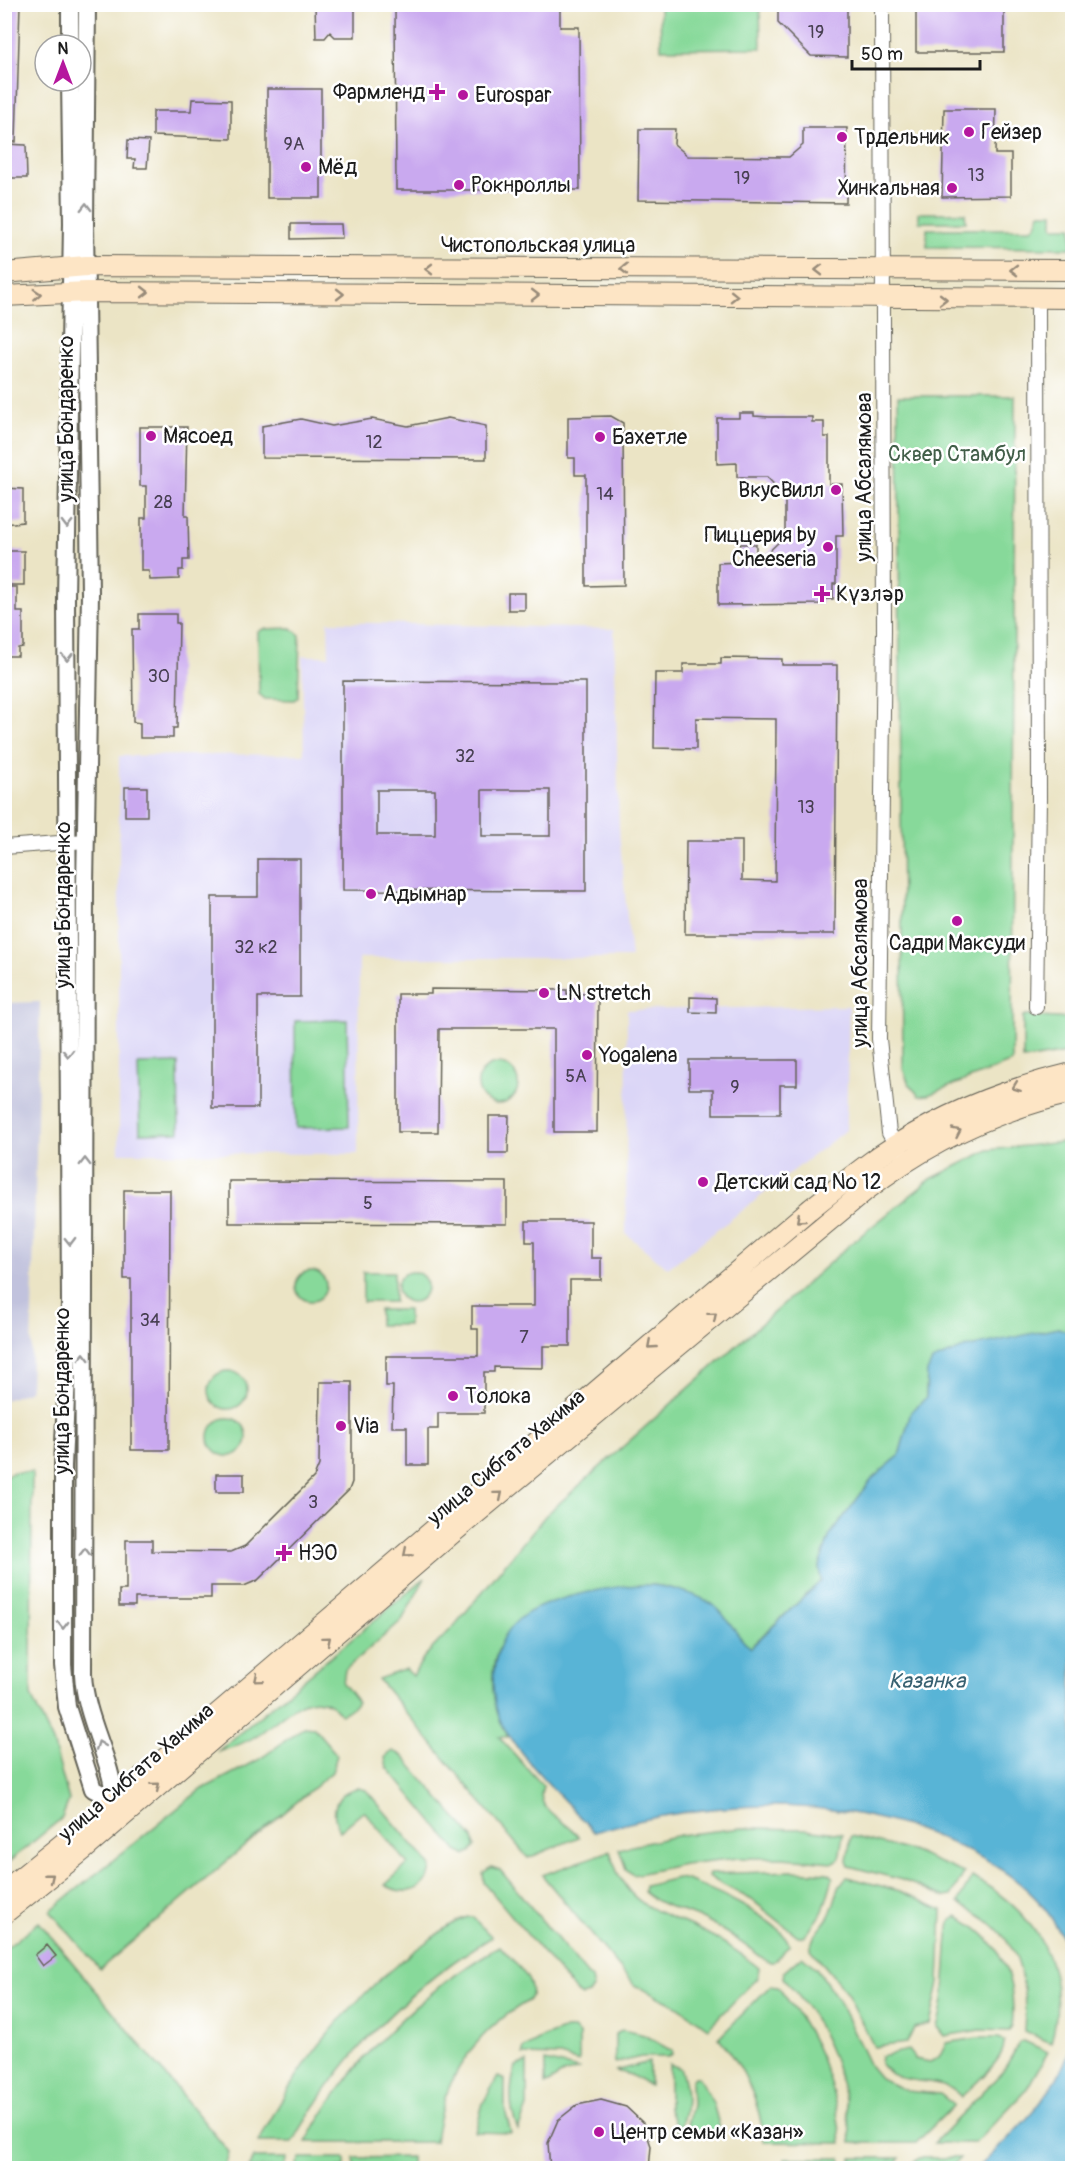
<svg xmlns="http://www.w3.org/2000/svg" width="1077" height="2173" font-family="Pangolin,sans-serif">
  <rect width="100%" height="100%" fill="#fff"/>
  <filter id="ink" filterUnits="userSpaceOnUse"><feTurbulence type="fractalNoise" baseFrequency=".0167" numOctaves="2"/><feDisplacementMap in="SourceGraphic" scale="12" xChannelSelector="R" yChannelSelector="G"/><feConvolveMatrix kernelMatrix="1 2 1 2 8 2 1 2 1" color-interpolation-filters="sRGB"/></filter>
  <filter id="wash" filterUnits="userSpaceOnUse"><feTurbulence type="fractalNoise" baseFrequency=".008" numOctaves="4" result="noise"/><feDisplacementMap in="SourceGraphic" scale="24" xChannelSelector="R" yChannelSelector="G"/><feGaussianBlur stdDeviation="1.35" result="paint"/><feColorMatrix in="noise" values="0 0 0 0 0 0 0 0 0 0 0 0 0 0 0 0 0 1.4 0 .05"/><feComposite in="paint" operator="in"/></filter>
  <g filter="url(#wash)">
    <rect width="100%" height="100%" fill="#ebe4c5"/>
    <path fill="#dbd6f7" d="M328 622 614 629 619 831 631 958H359L358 1154 119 1153V756L304 754 302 656H329Z
      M849 1006 846 1130 668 1268 626 1234 627 1010Z"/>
    <path fill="#c1c2dd" d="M40 1002 30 1391 5 1400V1003Z"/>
    <path fill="#87d99a" stroke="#527a5b" stroke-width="1.5" d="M660 5H760L761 48 661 49Z
      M919 213H965L966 222H919Z
      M1040 213H1053V227H1072V248L927 247V229H1031L1036 225Z
      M898 396H1015L1012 1062 928 1095 919 1096 909 1084 903 1069Z
      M291 628 300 635 298 697 294 700 265 699 259 694 258 632 263 629Z
      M1023 1016 1072 1019V1052L1023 1060Z
      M347 1020 349 1127 296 1128 295 1021Z
      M178 1063 179 1132 140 1133 138 1064Z
      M478 1084a20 20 0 1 1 40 0a20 20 0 1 1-40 0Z
      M1072 1141V1333L1058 1328 1015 1338 927 1372 926 1398 911 1412 899 1456 873 1478 830 1535 819 1566 821 1581 749 1648C734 1634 724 1612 706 1601 694 1593 668 1587 654 1585 632 1584 554 1597 537 1609 529 1614 506 1636 501 1644 486 1672 493 1710 508 1737H499L543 1786C533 1811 568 1821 579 1837L528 1858 378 1679 406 1669 413 1676 424 1657 455 1625 545 1516 854 1241 931 1179 988 1150Z
      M296 1286a15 15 0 1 1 30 0a15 15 0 1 1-30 0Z
      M397 1287a15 15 0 1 1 30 0a15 15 0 1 1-30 0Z
      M363 1272H394V1302H363Z
      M379 1310H408V1325H379Z
      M209 1390a19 19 0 1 1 38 0a19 19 0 1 1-38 0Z
      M209 1437a19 19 0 1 1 38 0a19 19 0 1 1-38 0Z
      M14 1472H32L31 1696 53 1742 69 1800 62 1818 5 1865 4 1477Z
      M425 1578 402 1620 345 1670 343 1683 358 1702 342 1715C312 1678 282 1720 256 1736 244 1744 230 1748 217 1752Z
      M304 1727 314 1728 337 1755 332 1772 100 1969 50 1911 199 1791 260 1759Z
      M393 1751 402 1755 473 1838 475 1846 471 1853 465 1855 457 1851 387 1767 385 1757Z
      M358 1788 366 1790 431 1866C429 1893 404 1896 385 1885L408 1864 364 1811 340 1831C329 1812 335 1792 358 1788Z
      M742 1828 805 1829 843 1834 839 1859 834 1862 782 1858H738L684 1864 633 1875 626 1869 619 1849 680 1835Z
      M851 1836 911 1851 964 1873 951 1896 945 1897 902 1880 849 1866 847 1861Z
      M610 1851C625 1908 654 1908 700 1930 721 1940 741 1953 759 1968L757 1978 708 2028 679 2007 634 1985 542 1875Z
      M491 1867 500 1870 591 1979 593 1988 589 1994 582 1996 576 1992 484 1883 483 1873Z
      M793 1871 828 1873 833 1878 823 1911 804 1937 798 1936 752 1900 708 1877 709 1874Z
      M847 1877 900 1891 942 1910 939 1983 930 2024 914 2028 907 2043 874 2047 847 1993 811 1949C810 1937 823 1926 829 1916 835 1905 837 1884 847 1877Z
      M972 1877C1036 1911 1071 1969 1051 2043L1024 2031C1027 1989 1024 1950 989 1922 980 1914 966 1910 958 1902Z
      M677 1878C698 1880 789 1924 789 1946L773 1962H768C747 1946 727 1932 704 1920 684 1910 661 1907 644 1892L645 1886Z
      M472 1917 492 1937C407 1988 341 2056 293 2142H259C299 2061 357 1990 432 1938 443 1931 458 1917 472 1917Z
      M957 1917C1002 1937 1017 1981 1012 2027L1009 2031 980 2030 944 2036 937 2027C948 1992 944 1957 950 1921Z
      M39 1922 229 2152 225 2168H5V1949Z
      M500 1946C511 1960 542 1984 528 2001 474 2032 442 2080 435 2142H306C352 2059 418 1994 500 1946Z
      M802 1956 816 1968 838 1999 870 2066 880 2078 906 2091 940 2094 954 2105 916 2143H851C847 2082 826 2023 783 1978L784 1972Z
      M770 1986 778 1987 784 1995C818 2039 837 2087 841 2143L764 2142C760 2102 745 2068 719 2038Z
      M566 2029H573L579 2034V2062L560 2056 523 2055V2049L544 2037Z
      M622 2030 644 2035 672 2051V2054L668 2057H641L615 2063V2035Z
      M977 2038H999L1004 2042C1006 2059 973 2085 961 2097 939 2071 901 2092 880 2063L881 2056 908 2050 915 2059 930 2062 939 2057 946 2043Z
      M1024 2041 1048 2052 1026 2090 975 2143H934L1003 2071 1020 2042Z
      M545 2061 579 2069 563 2074 545 2085Z
      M527 2062V2107L518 2130C509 2109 509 2087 516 2066Z
      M649 2062V2086L631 2075 615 2071Z
      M669 2064 680 2068C688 2089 688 2111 678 2132L669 2109Z
      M498 2077 505 2080V2110L511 2133 475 2132 483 2103Z
      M694 2077H698L713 2103 721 2132 685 2133 692 2105 691 2081Z
      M411 2157V2168H355L354 2158Z
      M254 2158H287L283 2168H249Z
      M300 2158H345V2168H295Z
      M785 2158H841L840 2168H785Z
      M852 2158H900L891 2168H851Z
      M919 2158H960L950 2168H908Z"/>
    <path fill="#58b4d6" stroke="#3a6879" stroke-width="1.5" d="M1058 1328 1072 1333V1965C1058 1911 1023 1879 974 1854 855 1792 720 1796 594 1832 569 1804 511 1750 499 1717 487 1685 493 1637 523 1616 550 1597 617 1584 650 1585 667 1586 692 1593 707 1601 726 1611 734 1634 750 1648L821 1581 819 1566 830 1535 873 1478 899 1456 911 1412 926 1398 927 1372 932 1361 964 1348Z
      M1072 2041V2168H978C1015 2131 1059 2094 1072 2041Z"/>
    <g id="blocks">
      <path fill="#c9a9ef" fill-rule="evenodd" d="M4 4H20L16 142H4Z
        M315 4H355V37H335L330 32 325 38H316Z
        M395 4H560V27H579L580 190H396Z
        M778 4H847V57L811 56 778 23Z
        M916 4H1004V52H916Z
        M267 89H321V198H267Z
        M192 99 231 100V139L153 136V111H191Z
        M944 109H996L995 154H1011V196L942 197Z
        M803 128H847L846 203 638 200 639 129H675L674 144 688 156 789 157 803 145Z
        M128 140 149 141 147 168H134L135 159H127Z
        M4 144 26 145 27 178H4Z
        M291 224H341L342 238 291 239Z
        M739 413H754V416L769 417H812V422H824V437H829V484H842L843 536H836V584H833V599H821L822 604 718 605V563L740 562V544H756V564L785 536V496L767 477H737V463L717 464V418H739Z
        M568 417 611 416 623 423 624 585 586 586V475H575V458H568Z
        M448 418 486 426V459L262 458V426L301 419 332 426 372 419 408 426Z
        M140 427H187L185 516H188L189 560H183V570H179V579L150 580 149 571H141V518H146V486H140Z
        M4 488 23 489V522L4 524Z
        M4 551H24V585H4Z
        M4 587H17V612H23V647L18 648V656H4Z
        M508 593H525V610H508Z
        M139 614H176V623H179L177 728H173V738H140V723L133 722 132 629H139Z
        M721 658 782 659V665H837L835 934H685L686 841H742V880L775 881 776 719 696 718V749L654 748 655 673H683V664H721Z
        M343 681 586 682V891L343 890ZM377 790H435V835H377ZM482 790H550V836H482Z
        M125 787H147V816H125Z
        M258 859H300V997H258V1108H212V897H258Z
        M431 989 567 990V994H598L597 1132H554V1029H439L438 1132H398V994H431Z
        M690 997 716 998V1013L690 1012Z
        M689 1060H797V1085H780V1114H713V1089H689Z
        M489 1116H509L508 1153H489Z
        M229 1181 507 1182V1224L229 1223Z
        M124 1190H170L169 1450H131V1279H124Z
        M526 1221H591V1258H601V1280H570V1346H543V1368L494 1367V1372H484V1413H438V1429H428V1465H407V1427H392L393 1386H386V1356H478V1329H472V1306H534V1242H526Z
        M320 1382H352V1482L349 1490 258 1580 244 1586H211V1598H135V1606H119V1590H126V1540H152V1551L231 1552 245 1546 314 1477 319 1465Z
        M216 1474H244V1492H216Z
        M47 1945 56 1956 43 1966 35 1955Z
        M601 2100 626 2107 643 2123 651 2146 649 2169H550L548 2143 558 2120 577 2105Z"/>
    </g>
  </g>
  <g filter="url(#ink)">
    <use href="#blocks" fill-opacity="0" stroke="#646257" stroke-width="1.5"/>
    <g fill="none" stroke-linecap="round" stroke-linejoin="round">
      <defs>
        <path id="minor" d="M882 4 884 630 879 1039 889 1133 900 1151
          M4 847 86 841
          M1036 1007 1039 799 1038 298"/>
        <path id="tertiary" d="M70 4V45
          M87 4 85 223 90 593 85 886 83 1674C85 1718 111 1757 115 1801
          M70 81 72 223 66 599 70 1304 63 1466V1665L67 1707 93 1789 115 1801 120 1807"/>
        <path id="secondary" d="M4 273 86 266 1072 270
          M4 296 87 292 1072 298
          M4 1891 115 1801 809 1210C832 1192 855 1173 879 1156 937 1116 1004 1089 1072 1073
          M4 1914 85 1849 454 1532 865 1191C927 1143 995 1110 1072 1093"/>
      </defs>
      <use href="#minor" stroke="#646257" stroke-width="16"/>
      <use href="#tertiary" stroke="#646257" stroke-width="20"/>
      <use href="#secondary" stroke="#646257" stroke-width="22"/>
      <use href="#minor" stroke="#fff" stroke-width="14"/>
      <use href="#tertiary" stroke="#fff" stroke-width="16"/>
      <use href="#secondary" stroke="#fde5c5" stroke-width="20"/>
    </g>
    <defs><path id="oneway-chevron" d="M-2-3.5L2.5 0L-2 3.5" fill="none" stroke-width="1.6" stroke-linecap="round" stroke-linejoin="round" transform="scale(1.5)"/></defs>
    <g stroke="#999">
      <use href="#oneway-chevron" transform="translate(86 207) rotate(-89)"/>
      <use href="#oneway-chevron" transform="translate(67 524) rotate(91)"/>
      <use href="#oneway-chevron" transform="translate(67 657) rotate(90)"/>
      <use href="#oneway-chevron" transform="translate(68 1053) rotate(89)"/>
      <use href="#oneway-chevron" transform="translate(85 1162) rotate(-90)"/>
      <use href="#oneway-chevron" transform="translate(70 1241) rotate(89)"/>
      <use href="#oneway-chevron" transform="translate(84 1357) rotate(-90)"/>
      <use href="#oneway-chevron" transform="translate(85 1552) rotate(-89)"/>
      <use href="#oneway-chevron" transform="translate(63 1625) rotate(90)"/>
      <use href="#oneway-chevron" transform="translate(100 1745) rotate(-110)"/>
    </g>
    <g stroke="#988b79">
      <use href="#oneway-chevron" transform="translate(429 269) rotate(-180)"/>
      <use href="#oneway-chevron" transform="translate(624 269) rotate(-180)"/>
      <use href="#oneway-chevron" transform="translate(819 270) rotate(-180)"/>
      <use href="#oneway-chevron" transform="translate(1014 270) rotate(180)"/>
      <use href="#oneway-chevron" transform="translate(145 292)"/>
      <use href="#oneway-chevron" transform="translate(37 294) rotate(-3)"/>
      <use href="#oneway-chevron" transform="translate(340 294)"/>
      <use href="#oneway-chevron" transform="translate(535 295)"/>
      <use href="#oneway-chevron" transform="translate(734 296) rotate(1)"/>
      <use href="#oneway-chevron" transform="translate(943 299)"/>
      <use href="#oneway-chevron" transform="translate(1016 1087) rotate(159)"/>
      <use href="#oneway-chevron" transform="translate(957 1132) rotate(-25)"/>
      <use href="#oneway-chevron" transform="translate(800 1219) rotate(139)"/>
      <use href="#oneway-chevron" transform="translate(713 1316) rotate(-40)"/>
      <use href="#oneway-chevron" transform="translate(651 1345) rotate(139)"/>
      <use href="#oneway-chevron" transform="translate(499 1495) rotate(-40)"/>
      <use href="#oneway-chevron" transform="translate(407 1553) rotate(140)"/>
      <use href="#oneway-chevron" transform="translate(327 1640) rotate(-40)"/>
      <use href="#oneway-chevron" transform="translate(258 1679) rotate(140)"/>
      <use href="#oneway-chevron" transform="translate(156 1786) rotate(-40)"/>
      <use href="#oneway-chevron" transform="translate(50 1877) rotate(-39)"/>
    </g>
  </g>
  <g fill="#b5179e" stroke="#fff" stroke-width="2">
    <path d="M434 83h6v6h6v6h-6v6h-6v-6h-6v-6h6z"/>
    <circle cx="463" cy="95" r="6"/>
    <circle cx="969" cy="132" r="6"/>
    <circle cx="842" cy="137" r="6"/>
    <circle cx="306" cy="167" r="6"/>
    <circle cx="459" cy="185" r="6"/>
    <circle cx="952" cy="188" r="6"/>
    <circle cx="151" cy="436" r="6"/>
    <circle cx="600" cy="437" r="6"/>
    <circle cx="836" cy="490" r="6"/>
    <circle cx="828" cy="547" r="6"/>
    <path d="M819 585h6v6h6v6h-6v6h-6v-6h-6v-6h6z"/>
    <circle cx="371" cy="894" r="6"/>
    <circle cx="957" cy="921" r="6"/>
    <circle cx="544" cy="993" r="6"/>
    <circle cx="587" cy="1055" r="6"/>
    <circle cx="703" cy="1182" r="6"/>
    <circle cx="453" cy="1396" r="6"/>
    <circle cx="341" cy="1426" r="6"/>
    <path d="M281 1544h6v6h6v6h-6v6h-6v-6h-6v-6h6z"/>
    <circle cx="599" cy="2132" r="6"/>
  </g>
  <g text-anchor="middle" stroke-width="5" stroke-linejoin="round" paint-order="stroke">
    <g font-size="18" fill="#473f51">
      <text x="816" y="38">19</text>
      <text x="294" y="150">9А</text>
      <text x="976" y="181">13</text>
      <text x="742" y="184">19</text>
      <text x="374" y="448">12</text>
      <text x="605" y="500">14</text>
      <text x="163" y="508">28</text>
      <text x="159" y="682">30</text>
      <text x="465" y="762">32</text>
      <text x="806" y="813">13</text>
      <text x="256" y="953">32 к2</text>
      <text x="576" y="1082">5А</text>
      <text x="735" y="1093">9</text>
      <text x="368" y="1209">5</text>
      <text x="150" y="1326">34</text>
      <text x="524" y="1343">7</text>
      <text x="313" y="1508">3</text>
    </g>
    <g font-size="21" fill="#1c1c1c" stroke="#fff" text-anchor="start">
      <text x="425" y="99" text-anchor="end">Фармленд</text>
      <text x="475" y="102">Eurospar</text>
      <text x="981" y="139">Гейзер</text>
      <text x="854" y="144">Трдельник</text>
      <text x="318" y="174">Мёд</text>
      <text x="471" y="192">Рокнроллы</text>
      <text x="940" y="195" text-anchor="end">Хинкальная</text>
      <text x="163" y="443">Мясоед</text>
      <text x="612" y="444">Бахетле</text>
      <text x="824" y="497" text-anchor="end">ВкусВилл</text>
      <text x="816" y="542" text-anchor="end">Пиццерия by<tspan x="816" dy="24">Cheeseria</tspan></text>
      <text x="836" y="601">Күзләр</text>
      <text x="383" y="901">Адымнар</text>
      <text x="957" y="950" text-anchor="middle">Садри Максуди</text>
      <text x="556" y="1000">LN stretch</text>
      <text x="599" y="1062">Yogalena</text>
      <text x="715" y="1189">Детский сад № 12</text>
      <text x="465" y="1403">Толока</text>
      <text x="353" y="1433">Via</text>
      <text x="298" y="1560">НЭО</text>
      <text x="611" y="2139">Центр семьи «Казан»</text>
    </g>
    <g font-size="21" fill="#1c1c1c" stroke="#fff">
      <text x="538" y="252">Чистопольская улица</text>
      <text transform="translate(66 419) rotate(-90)" y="7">улица Бондаренко</text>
      <text transform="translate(864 477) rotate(-90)" y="7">улица Абсалямова</text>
      <text transform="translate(63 905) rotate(-90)" y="7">улица Бондаренко</text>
      <text transform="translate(860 963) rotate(-90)" y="7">улица Абсалямова</text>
      <text transform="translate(62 1391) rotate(-90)" y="7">улица Бондаренко</text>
      <text transform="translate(506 1457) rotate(-40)" y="7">улица Сибгата Хакима</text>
      <text transform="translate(136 1772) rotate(-41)" y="7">улица Сибгата Хакима</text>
    </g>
    <g font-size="21" fill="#415e48" stroke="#fff">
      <text x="957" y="461">Сквер Стамбул</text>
    </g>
    <g font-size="22" font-style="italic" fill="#376070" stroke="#fff">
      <text x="927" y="1688">Казанка</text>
    </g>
  </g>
  <rect width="1077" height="2173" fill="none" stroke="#fff" stroke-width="24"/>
  <g transform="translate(63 63)"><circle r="28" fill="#ffffff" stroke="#a4a4a4" stroke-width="1.5"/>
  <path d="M0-4.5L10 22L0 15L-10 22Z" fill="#b5179e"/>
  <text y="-9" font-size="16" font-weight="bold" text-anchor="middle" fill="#1c1c1c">N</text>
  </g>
  <path d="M852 60v9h128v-9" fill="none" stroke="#1c1c1c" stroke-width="3"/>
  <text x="861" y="60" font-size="18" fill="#1c1c1c" stroke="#ffffff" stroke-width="4.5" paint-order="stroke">50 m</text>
</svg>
